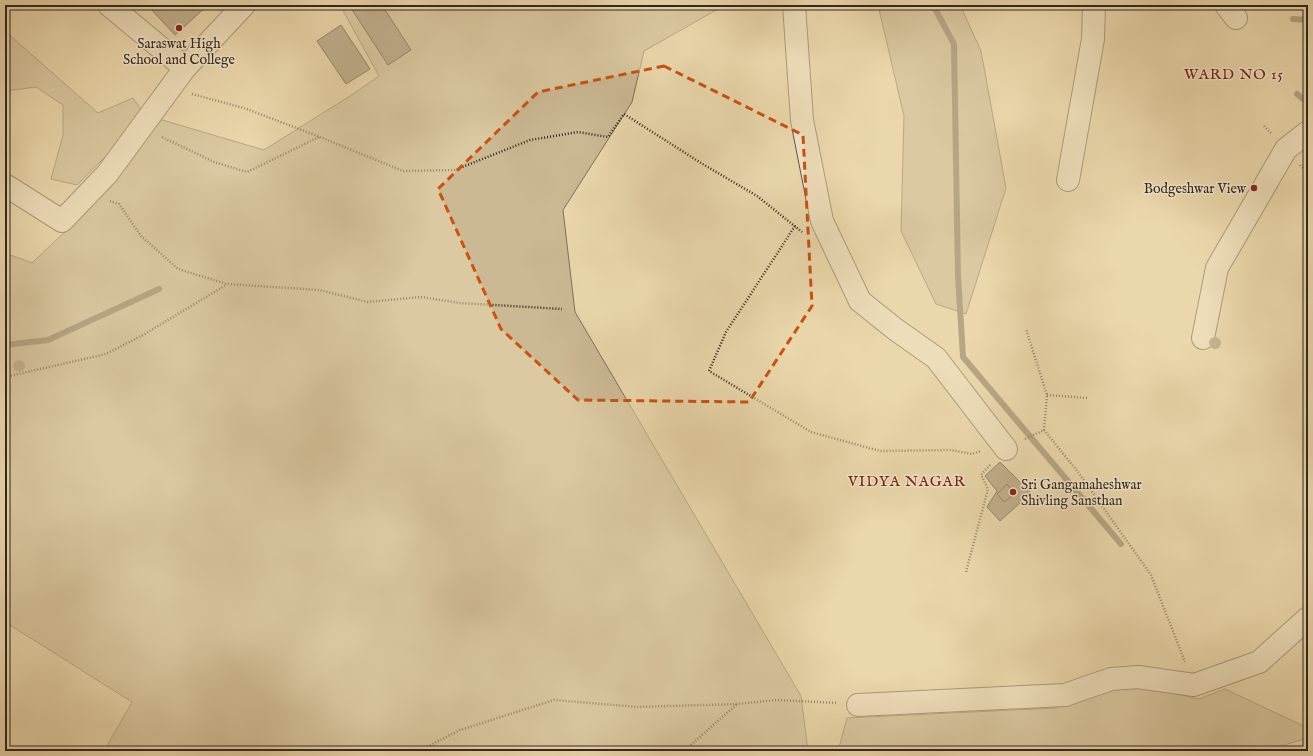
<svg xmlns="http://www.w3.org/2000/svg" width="1313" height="756" font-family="'IM FELL English',serif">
  <rect width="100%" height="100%" fill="#ead7ac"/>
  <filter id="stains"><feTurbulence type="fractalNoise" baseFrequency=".005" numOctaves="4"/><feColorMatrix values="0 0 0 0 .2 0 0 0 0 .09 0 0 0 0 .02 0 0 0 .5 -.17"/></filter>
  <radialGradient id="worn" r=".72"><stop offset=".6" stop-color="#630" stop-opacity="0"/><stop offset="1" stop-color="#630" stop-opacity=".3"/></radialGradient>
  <path fill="#cbb994" stroke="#7e705a" d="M340 5H725L644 51 632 102 563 210 575 312 801 696 808 751H104L132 702 5 622V253L32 263 90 208 159 119 264 150 350 96 379 76Z
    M878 5H960L981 51 1006 188 966 314 936 304 901 231 904 116Z
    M5 31 98 113 133 98 146 116 77 185 51 179 63 135V105L36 87 5 91Z
    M1140 685 1199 699 1225 689 1308 728V738L1264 751H838L847 718 1056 708 1101 689Z"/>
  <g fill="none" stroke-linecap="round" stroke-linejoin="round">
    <path stroke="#7a6c57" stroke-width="6" d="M933 5 954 44 958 276 963 357 1121 544
      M1293 19 1308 20
      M1297 94 1308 103
      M5 345 48 340 159 289"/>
  </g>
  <path fill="#918268" stroke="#31261f" d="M147 5H208L175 35Z
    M349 5H382L411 50 388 65Z
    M341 25 370 69 346 84 317 41Z
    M1000 462 1031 493 1000 521 987 507 997 491 985 476Z
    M1007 484 1015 494 1004 502 997 494Z"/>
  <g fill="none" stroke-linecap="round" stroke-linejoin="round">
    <defs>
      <path id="minor" d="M109 5 185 68
        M794 5 802 120 822 221 860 301 895 329 936 358 1006 449
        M1226 5 1236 18
        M1068 180 1093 39 1094 5
        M5 185 62 221 107 174 185 68 244 5
        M1203 338 1217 268 1286 149 1308 132
        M858 705 1065 695 1111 679 1138 677 1194 685 1259 662 1308 618"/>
    </defs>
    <use href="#minor" stroke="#5f5242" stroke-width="24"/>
    <path stroke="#31261f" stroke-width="2.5" stroke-dasharray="1 2" stroke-linecap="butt" d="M192 94 244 108 320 137 403 171 455 170 530 140 578 132 608 137 624 114 701 163 757 196 802 232
      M1264 126 1271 133
      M162 137 214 162 247 172 319 137
      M1300 165 1308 174
      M110 201 119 204 141 236 178 269 227 284 319 290 368 302 421 297 460 303 562 309
      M795 226 726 332 709 371 811 432 880 451 951 450 972 454 981 451
      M5 377 106 354 143 335 226 285
      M1047 395 1088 398
      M1044 430 1078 472 1151 575 1185 662
      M1025 439 1044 430 1047 395 1026 329
      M966 572 988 489 981 475 991 464
      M423 751 427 747 460 730 554 700 637 707 738 704 776 700 838 703
      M684 751 737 704"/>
    <use href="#minor" stroke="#f1e5c9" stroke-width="22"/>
  </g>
  <g fill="#9a8a6e">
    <circle cx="1215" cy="343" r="6"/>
    <circle cx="19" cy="366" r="6"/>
  </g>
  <path d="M0 0H1313V756H0ZM664 66 803 135 812 306 749 402 578 400 501 329 438 189 538 92Z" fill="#ead7ac" fill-opacity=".55" fill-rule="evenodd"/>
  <path fill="none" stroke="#cd510f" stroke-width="3" stroke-dasharray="8 5" stroke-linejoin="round" d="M664 66 803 135 812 306 749 402 578 400 501 329 438 189 538 92Z"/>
  <g fill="#8f2418" stroke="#f1e5c9" stroke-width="1.5">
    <circle cx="179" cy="28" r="4"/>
    <circle cx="1254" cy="188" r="4"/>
    <circle cx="1013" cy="492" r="4"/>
  </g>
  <g text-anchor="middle" stroke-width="3" stroke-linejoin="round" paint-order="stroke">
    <g font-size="14" fill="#31261f" stroke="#f1e5c9">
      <text x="179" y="48">Saraswat High<tspan x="179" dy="16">School and College</tspan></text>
      <text x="1246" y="193" text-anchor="end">Bodgeshwar View</text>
      <text x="1021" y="489" text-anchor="start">Sri Gangamaheshwar<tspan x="1021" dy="16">Shivling Sansthan</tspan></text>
    </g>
    <g font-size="15" letter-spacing="1" fill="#7a1f14" stroke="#f1e5c9">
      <text x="1234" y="79">WARD NO 15</text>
      <text x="907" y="486">VIDYA NAGAR</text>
    </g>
  </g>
  <rect width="1313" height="756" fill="none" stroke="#ead7ac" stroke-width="20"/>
  <rect x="6" y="6" width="1301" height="744" fill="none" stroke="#31261f" stroke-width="2"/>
  <rect x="10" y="10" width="1293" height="736" fill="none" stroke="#31261f"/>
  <rect width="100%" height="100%" filter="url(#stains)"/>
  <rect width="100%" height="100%" fill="url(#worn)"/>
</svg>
